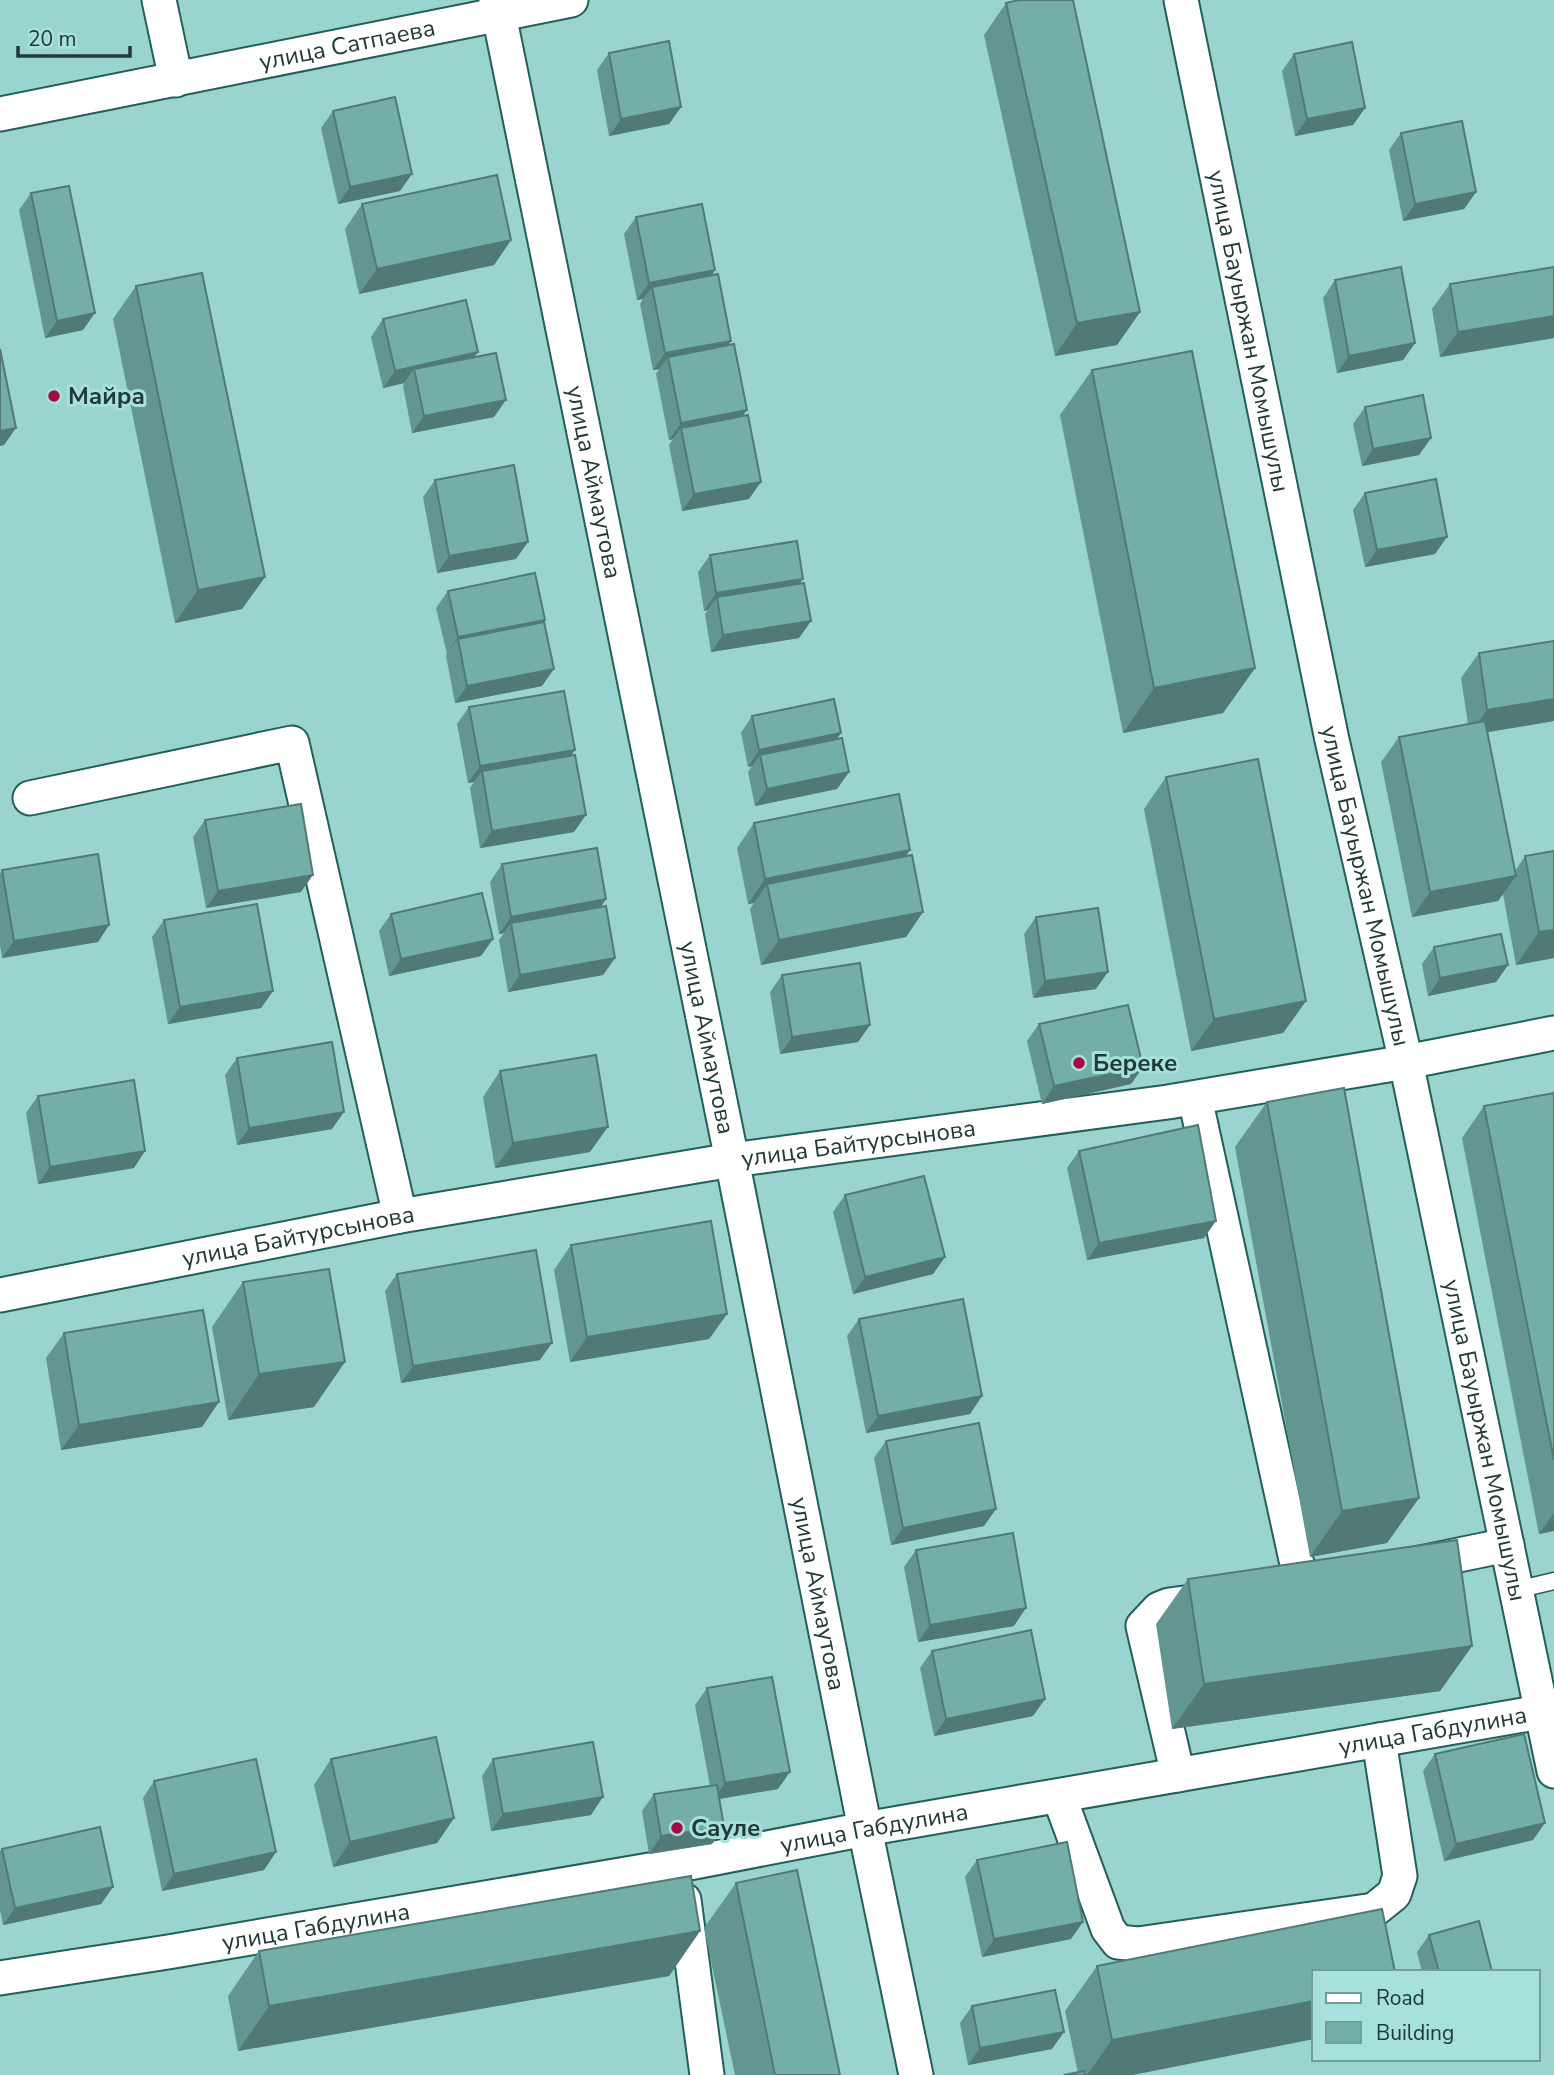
<svg xmlns="http://www.w3.org/2000/svg" width="1554" height="2075" font-family="'Nunito Sans',sans-serif">
<style>
.lines{fill:none;stroke-linecap:round;stroke-linejoin:round}
.service-casing{stroke:#245e5a;stroke-width:19}
.minor-casing{stroke:#245e5a;stroke-width:37}
.service{stroke:#fff;stroke-width:16}
.minor{stroke:#fff;stroke-width:33}
.wall{fill:#649691}
.shaded-wall{fill:#517a76}
.building{fill:#74aea9;stroke:#517a76;stroke-width:2}
.poi-dot{fill:#a40b42;stroke:#a6e1dc;stroke-width:2.5}
.labels{text-anchor:middle;dominant-baseline:central;stroke-width:6;stroke-linejoin:round;paint-order:stroke}
.street-label{font-size:24px;fill:#213937;stroke:#a6e1dc}
.poi-label{font-size:24px;font-weight:bold;fill:#213937;stroke:#a6e1dc;text-anchor:start}
</style>
<rect width="100%" height="100%" fill="#99d4cf"/>
<g class="lines">
<defs>
<path id="service" d="M1516,1590L1554,1581"/>
<g id="minor">
<path d="M159,0L176,80"/>
<path id="s1" d="M496,0L732,1160L865,1829L916,2075"/>
<path id="s2" d="M1181,0L1332,740L1406,1062L1554,1771"/>
<path id="s3" d="M0,114L571,0"/>
<path d="M30,798L292,743L400,1216"/>
<path d="M1195,1098L1302,1587"/>
<path id="s4" d="M0,1295L400,1216L732,1160L1168,1102L1406,1062L1554,1033"/>
<path d="M1415,1564L1507,1545"/>
<path d="M1178,1775L1143,1626L1159,1609L1169,1605L1214,1599"/>
<path d="M1059,1796L1108,1929L1118,1942L1138,1944L1374,1910L1394,1894L1400,1876L1379,1740"/>
<path d="M684,1900L707,2075"/>
<path id="s5" d="M0,1978L168,1952L679,1865L865,1829L1541,1712"/>
</g>
</defs>
<!-- service casing -->
<use href="#service" class="service-casing"/>
<!-- minor casing -->
<use href="#minor" class="minor-casing"/>
<!-- service -->
<use href="#service" class="service"/>
<!-- minor -->
<use href="#minor" class="minor"/>
</g>
<!-- wall -->
<path class="wall" d="M1006,3L1140,312L1117,345L1055,356L984,35Z
M609,53L681,107L669,124L609,136L597,70Z
M1294,54L1365,108L1353,125L1295,136L1282,71Z
M333,111L400,191L338,204L321,128Z
M1401,133L1476,192L1464,209L1403,221L1389,150Z
M31,193L83,330L45,338L19,210Z
M362,204L511,240L494,265L359,294L345,229Z
M636,217L715,270L712,275L731,341L728,345L742,416L749,499L682,511L669,445L673,439L669,440L656,374L659,369L653,370L640,304L643,299L637,300L624,234Z
M1554,267V338L1440,357L1432,309L1450,284Z
M1335,280L1415,343L1403,360L1337,373L1323,298Z
M136,286L265,577L242,609L175,623L113,319Z
M383,319L474,357L494,417L412,433L403,386L404,383L383,388L371,337Z
M1092,370L1255,668L1223,713L1123,733L1060,415Z
M1365,407L1431,438L1419,455L1362,466L1353,424Z
M435,480L516,559L437,573L423,497Z
M1365,493L1435,554L1365,567L1353,510Z
M710,555L799,584L811,621L799,638L711,652L705,614L708,610L704,611L698,572Z
M448,591L545,620L543,622L542,686L455,703L446,656L447,654L436,608Z
M1554,641V721L1487,732L1515,871L1525,856L1554,958L1516,965L1503,894L1498,901L1412,917L1381,762L1399,737L1468,724L1461,678L1479,653Z
M469,707L570,756L574,832L480,848L470,788L474,782L468,783L457,724Z
M752,716L838,739L849,772L837,789L755,806L748,772L752,766L748,767L741,733Z
M1166,777L1306,1001L1283,1033L1191,1051L1144,809Z
M205,820L301,892L206,908L193,837Z
M754,823L906,857L923,912L906,937L761,965L750,909L754,903L748,904L737,848Z
M502,864L606,899L601,907L615,958L603,975L508,992L499,940L504,933L499,934L490,882Z
M2,870L109,925L98,942L2,958L0,945V874Z
M391,914L493,939L481,956L389,976L379,931Z
M1036,917L1096,989L1033,998L1024,934Z
M164,920L273,991L261,1008L168,1024L152,937Z
M1434,947L1508,965L1496,982L1428,996L1422,964Z
M782,975L870,1025L858,1042L780,1054L770,992Z
M1039,1024L1143,1067L1131,1084L1042,1104L1027,1041Z
M237,1058L332,1129L237,1145L225,1075Z
M500,1071L590,1152L495,1168L483,1097Z
M1554,1093V1531L1539,1534L1462,1138L1484,1106Z
M38,1096L134,1168L38,1184L26,1113Z
M1267,1102L1419,1498L1387,1543L1310,1557L1235,1147Z
M1079,1151L1204,1238L1087,1260L1067,1168Z
M845,1195L945,1257L933,1274L853,1294L833,1212Z
M571,1245L727,1314L709,1339L570,1362L554,1270Z
M397,1274L540,1360L401,1383L385,1291Z
M243,1282L314,1407L228,1420L212,1327Z
M859,1319L982,1396L970,1414L866,1433L847,1336Z
M64,1333L202,1427L61,1450L46,1358Z
M886,1441L984,1526L891,1545L874,1458Z
M916,1550L1014,1626L918,1642L904,1567Z
M1188,1579L1472,1646L1440,1691L1172,1729L1156,1624Z
M932,1651L1045,1699L1033,1716L934,1736L920,1668Z
M707,1688L778,1789L719,1799L724,1827L712,1844L649,1854L642,1811L654,1794L710,1786L695,1705Z
M1435,1754L1533,1840L1444,1861L1423,1771Z
M331,1759L454,1818L437,1843L333,1867L314,1785Z
M493,1759L591,1815L491,1831L482,1776Z
M154,1781L276,1852L264,1870L162,1891L143,1798Z
M2,1849L113,1887L101,1904L3,1925L0,1910V1851Z
M977,1860L1071,1939L982,1957L965,1877Z
M736,1883L840,2075H735L704,1928Z
M700,1931L669,1976L238,2051L228,1996L259,1951Z
M1429,1935L1492,1972H1422L1417,1952Z
M1097,1966L1133,2075H1064L1078,2073L1065,2011Z
M972,2006L1052,2049L968,2065L960,2023Z"/>
<!-- shaded-wall -->
<path class="shaded-wall" d="M681,107L669,124L609,136L621,119Z
M1365,108L1353,125L1295,136L1307,119Z
M412,174L400,191L338,204L350,187Z
M1476,192L1464,209L1403,221L1415,204Z
M511,240L494,265L359,294L377,269Z
M715,270L703,288L652,287L643,299L637,300L649,283Z
M1140,312L1117,345L1055,356L1077,323Z
M95,313L83,330L45,338L57,321Z
M1554,316V338L1440,357L1458,332Z
M731,341L719,358L668,357L659,369L653,370L665,353Z
M1415,343L1403,360L1337,373L1349,356Z
M478,352L466,369H414L404,383L383,388L395,371Z
M506,400L494,417L412,433L424,416Z
M747,410L735,427L681,428L673,439L669,440L681,423Z
M16,428L4,445L0,446V431Z
M1431,438L1419,455L1362,466L1373,449Z
M761,482L749,499L682,511L694,494Z
M1447,537L1435,554L1365,567L1377,550Z
M528,542L516,559L437,573L449,556Z
M265,577L242,609L175,623L198,590Z
M803,579L791,596L717,597L708,610L704,611L716,593Z
M545,620L533,637L458,639L446,654L458,637Z
M811,621L799,638L711,652L723,635Z
M1255,668L1223,713L1123,733L1154,688Z
M554,669L542,686L455,703L467,686Z
M1554,699V721L1470,735L1487,710Z
M841,733L829,750L760,755L752,766L748,767L759,750Z
M575,750L563,767L482,771L474,782L468,783L480,766Z
M849,772L837,789L755,806L767,789Z
M586,815L574,832L480,848L492,831Z
M910,850L893,875L767,884L754,903L748,904L765,879Z
M313,875L301,892L206,908L218,891Z
M1516,876L1498,901L1412,917L1430,892Z
M606,899L594,917L511,923L504,933L499,934L511,917Z
M923,912L906,937L761,965L779,940Z
M109,925L98,942L2,958L14,941Z
M1554,930V958L1516,965L1539,932Z
M493,939L481,956L389,976L401,959Z
M615,958L603,975L508,992L520,975Z
M1508,965L1496,982L1428,996L1440,978Z
M1108,972L1096,989L1033,998L1045,981Z
M273,991L261,1008L168,1024L180,1007Z
M1306,1001L1283,1033L1191,1051L1214,1019Z
M870,1025L858,1042L780,1054L792,1037Z
M1143,1067L1131,1084L1042,1104L1054,1086Z
M344,1112L332,1129L237,1145L249,1128Z
M608,1127L590,1152L495,1168L513,1143Z
M145,1151L134,1168L38,1184L50,1167Z
M1216,1221L1204,1238L1087,1260L1099,1243Z
M945,1257L933,1274L853,1294L865,1277Z
M727,1314L709,1339L570,1362L587,1337Z
M552,1343L540,1360L401,1383L413,1366Z
M345,1362L314,1407L228,1420L259,1374Z
M982,1396L970,1414L866,1433L878,1416Z
M219,1402L202,1427L61,1450L79,1425Z
M1419,1498L1387,1543L1310,1557L1342,1511Z
M996,1509L984,1526L891,1545L903,1528Z
M1554,1513V1531L1539,1534Z
M1026,1608L1014,1626L918,1642L930,1625Z
M1472,1646L1440,1691L1172,1729L1204,1684Z
M1045,1699L1033,1716L934,1736L946,1719Z
M790,1772L778,1789L713,1800L725,1783Z
M603,1797L591,1815L491,1831L503,1814Z
M454,1818L437,1843L333,1867L350,1842Z
M1545,1823L1533,1840L1444,1861L1456,1844Z
M724,1827L712,1844L649,1854L661,1836Z
M276,1852L264,1870L162,1891L174,1874Z
M113,1887L101,1904L3,1925L15,1908Z
M1083,1922L1071,1939L982,1957L994,1939Z
M700,1931L669,1976L238,2051L269,2006Z
M1314,2001V2039L1133,2075H1087L1112,2040Z
M1064,2032L1052,2049L968,2065L980,2048Z"/>
<!-- building -->
<path class="building" d="M1019,0H1073L1140,312L1077,323L1006,3Z
M669,41L681,107L621,119L609,53Z
M1352,42L1365,108L1307,119L1294,54Z
M395,97L412,174L350,187L333,111Z
M1462,121L1476,192L1415,204L1401,133Z
M497,175L511,240L377,269L362,204Z
M69,186L95,313L57,321L31,193Z
M702,204L715,270L649,283L636,217Z
M1401,267L1415,343L1349,356L1335,280Z
M1554,267V316L1458,332L1450,284Z
M202,273L265,577L198,590L136,286Z
M718,274L731,341L665,353L652,287Z
M466,300L478,352L395,371L383,319Z
M734,344L747,410L681,423L668,357Z
M0,349L16,428L0,431Z
M1192,351L1255,668L1154,688L1092,370Z
M496,353L506,400L424,416L414,369Z
M1423,395L1431,438L1373,449L1365,407Z
M748,415L761,482L694,494L681,428Z
M514,465L528,542L449,556L435,480Z
M1436,479L1447,537L1377,550L1365,493Z
M797,541L803,579L716,593L710,555Z
M535,573L545,620L458,637L448,591Z
M804,583L811,621L723,635L717,597Z
M544,622L554,669L467,686L458,639Z
M1554,641V699L1487,710L1479,653Z
M564,691L575,750L480,766L469,707Z
M834,699L841,733L759,750L752,716Z
M1485,721L1516,876L1430,892L1399,737Z
M842,738L849,772L767,789L760,755Z
M575,755L586,815L492,831L482,771Z
M1258,759L1306,1001L1214,1019L1166,777Z
M899,794L910,850L765,879L754,823Z
M301,804L313,875L218,891L205,820Z
M597,848L606,899L511,917L502,864Z
M1554,851V930L1539,932L1525,856Z
M98,854L109,925L14,941L2,870Z
M912,855L923,912L779,940L767,884Z
M482,893L493,939L401,959L391,914Z
M257,904L273,991L180,1007L164,920Z
M606,906L615,958L520,975L511,923Z
M1098,908L1108,972L1045,981L1036,917Z
M1501,934L1508,965L1440,978L1434,947Z
M860,963L870,1025L792,1037L782,975Z
M1128,1005L1143,1067L1054,1086L1039,1024Z
M332,1042L344,1112L249,1128L237,1058Z
M596,1055L608,1127L513,1143L500,1071Z
M134,1080L145,1151L50,1167L38,1096Z
M1344,1088L1419,1498L1342,1511L1267,1102Z
M1554,1093V1460L1484,1106Z
M1198,1125L1216,1221L1099,1243L1079,1151Z
M924,1176L945,1257L865,1277L845,1195Z
M711,1221L727,1314L587,1337L571,1245Z
M536,1250L552,1343L413,1366L397,1274Z
M329,1269L345,1362L259,1374L243,1282Z
M963,1299L982,1396L878,1416L859,1319Z
M203,1310L219,1402L79,1425L64,1333Z
M979,1423L996,1509L903,1528L886,1441Z
M1013,1533L1026,1608L930,1625L916,1550Z
M1457,1540L1472,1646L1204,1684L1188,1579Z
M1031,1630L1045,1699L946,1719L932,1651Z
M772,1677L790,1772L725,1783L707,1688Z
M1524,1734L1545,1823L1456,1844L1435,1754Z
M436,1737L454,1818L350,1842L331,1759Z
M593,1742L603,1797L503,1814L493,1759Z
M256,1759L276,1852L174,1874L154,1781Z
M717,1785L724,1827L661,1836L654,1794Z
M100,1827L113,1887L15,1908L2,1849Z
M1067,1842L1083,1922L994,1939L977,1860Z
M797,1870L840,2075H775L736,1883Z
M691,1876L700,1931L269,2006L259,1951Z
M1382,1909L1395,1972H1314V2001L1112,2040L1097,1966Z
M1479,1921L1492,1972H1439L1429,1935Z
M1055,1990L1064,2032L980,2048L972,2006Z
M1084,2071L1085,2075H1064Z"/>
<!-- markers -->
<g class="poi-dot">
<circle cx="54" cy="396" r="7"/>
<circle cx="1079" cy="1063" r="7"/>
<circle cx="677" cy="1828" r="7"/>
</g>
<g class="labels">
<!-- street labels -->
<g class="street-label">
<text stroke="none"><textPath href="#s3" startOffset="354">улица Сатпаева</textPath></text>
<text stroke="none"><textPath href="#s2" startOffset="338">улица Бауыржан Момышулы</textPath></text>
<text stroke="none"><textPath href="#s1" startOffset="492">улица Аймаутова</textPath></text>
<text stroke="none"><textPath href="#s2" startOffset="905">улица Бауыржан Момышулы</textPath></text>
<text stroke="none"><textPath href="#s1" startOffset="1059">улица Аймаутова</textPath></text>
<text stroke="none"><textPath href="#s4" startOffset="872">улица Байтурсынова</textPath></text>
<text stroke="none"><textPath href="#s4" startOffset="304">улица Байтурсынова</textPath></text>
<text stroke="none"><textPath href="#s2" startOffset="1472">улица Бауыржан Момышулы</textPath></text>
<text stroke="none"><textPath href="#s1" startOffset="1626">улица Аймаутова</textPath></text>
<text stroke="none"><textPath href="#s5" startOffset="1454">улица Габдулина</textPath></text>
<text stroke="none"><textPath href="#s5" startOffset="887">улица Габдулина</textPath></text>
<text stroke="none"><textPath href="#s5" startOffset="320">улица Габдулина</textPath></text>
</g>
<!-- poi labels -->
<g class="poi-label">
<text x="68" y="396">Майра</text>
<text x="1093" y="1063">Береке</text>
<text x="691" y="1828">Сауле</text>
</g>
</g>
<!-- legend -->
<rect x="1312" y="1970" width="228" height="91" fill="#a6e1dc" stroke="#719e9a" stroke-width="2"/>
<rect x="1326" y="1993" width="35" height="10" fill="#ffffff" stroke="#719e9a" stroke-width="2"/>
<text x="1376" y="2005" font-size="21" fill="#213937">Road</text>
<rect x="1326" y="2022" width="35" height="21" fill="#74aea9" stroke="#719e9a" stroke-width="2"/>
<text x="1376" y="2040" font-size="21" fill="#213937">Building</text>
<!-- scale -->
<path d="M18 46v10h112v-10" fill="none" stroke="#213937" stroke-width="3.5"/>
<text x="28" y="46" font-size="21" fill="#213937" stroke="#a6e1dc" stroke-width="5" paint-order="stroke">20 m</text>
</svg>
